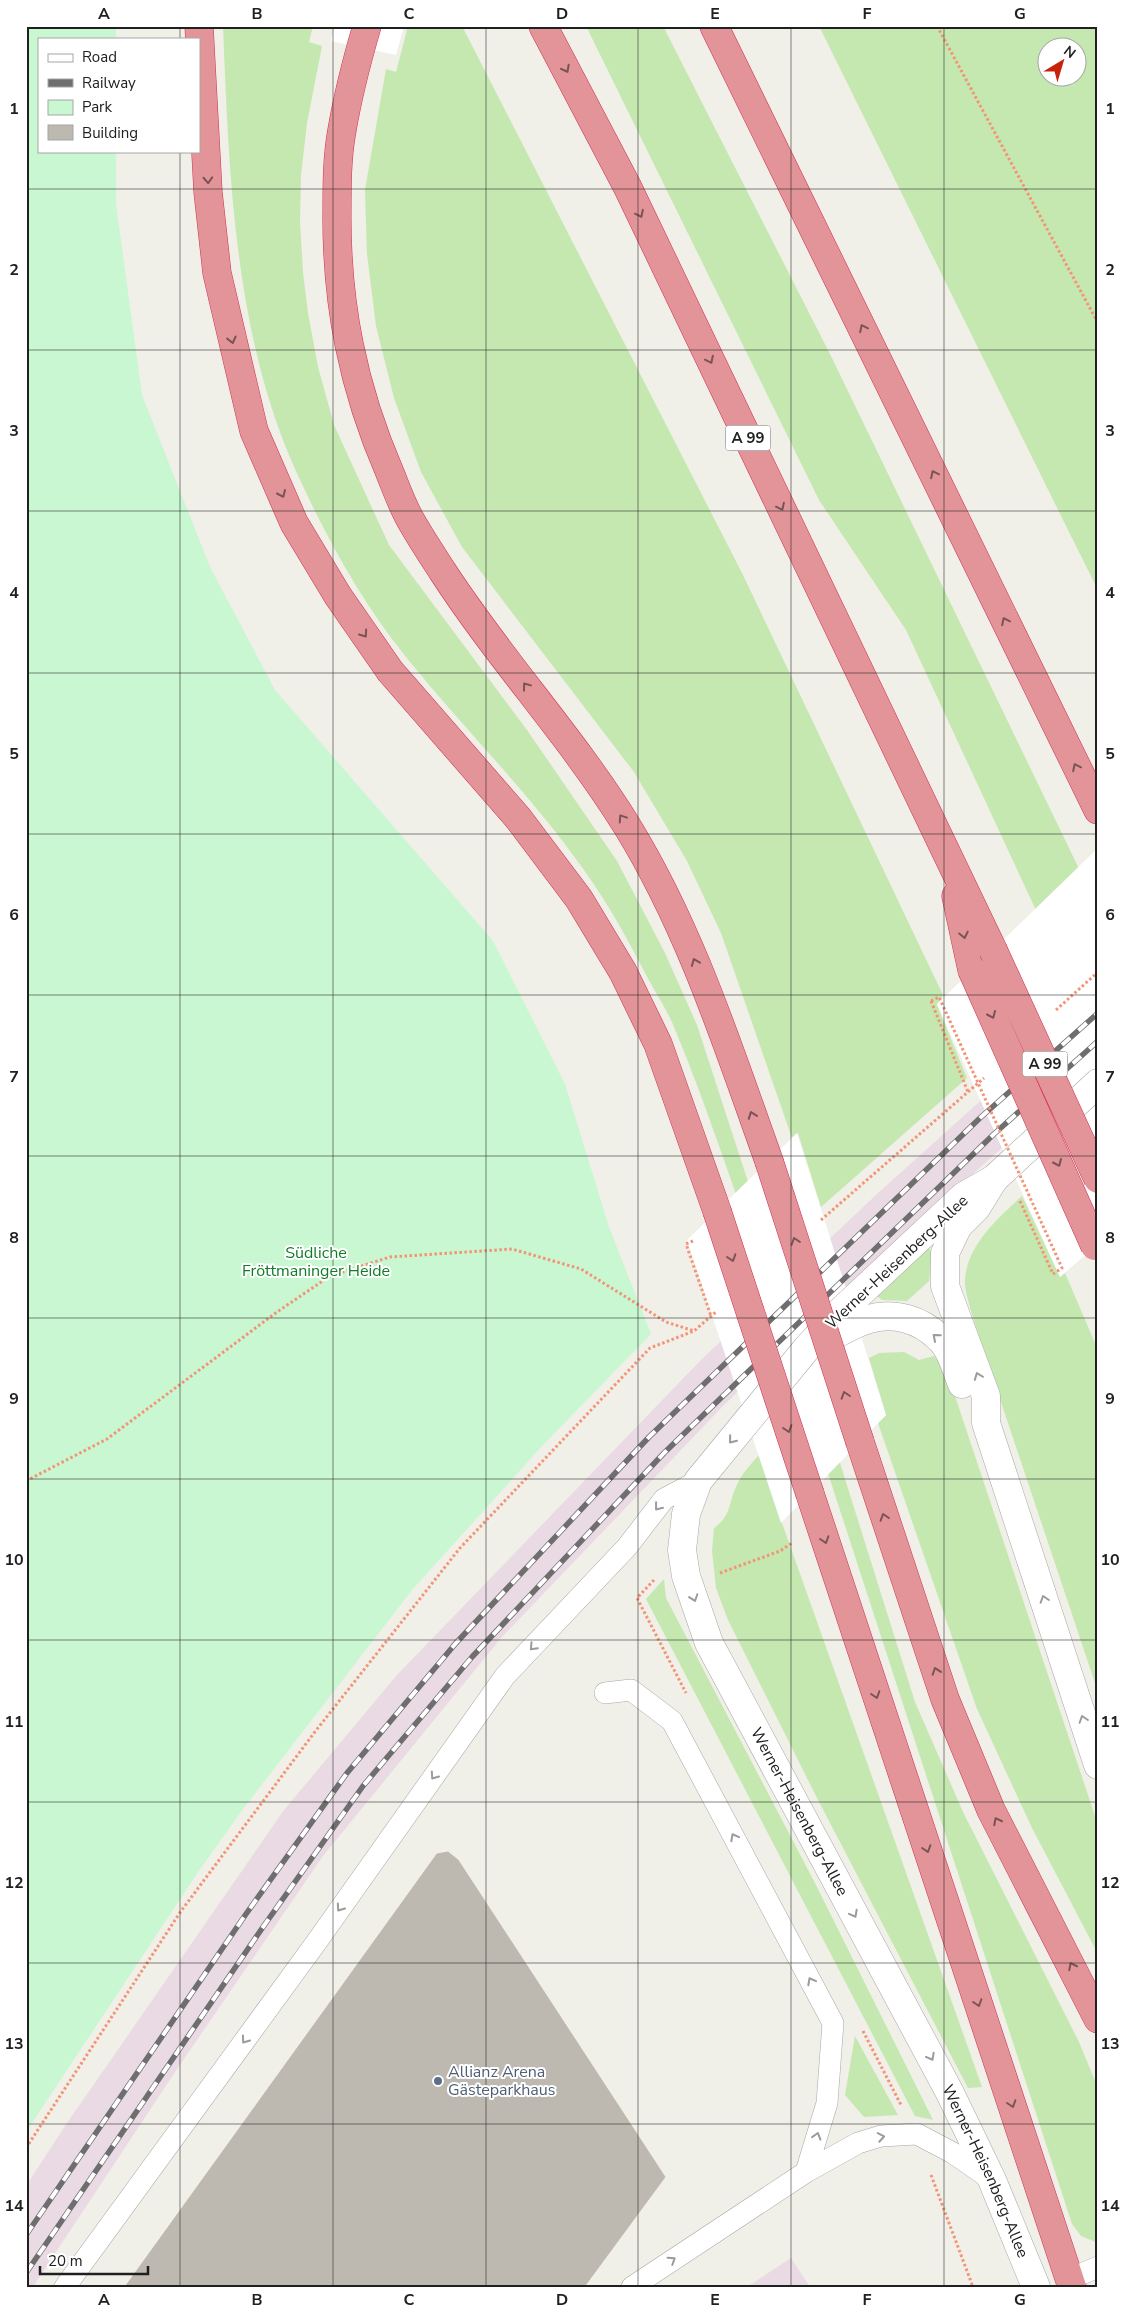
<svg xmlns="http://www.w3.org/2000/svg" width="1124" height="2313" font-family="'Nunito Sans',sans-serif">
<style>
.industrial{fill:#e9dae4}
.grass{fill:#c4e8b0;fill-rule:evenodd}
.park{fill:#c8f7d2}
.pier{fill:#fff}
.building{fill:#bdb8b0;stroke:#c2b8aa}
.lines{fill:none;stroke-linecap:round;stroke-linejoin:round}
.lane-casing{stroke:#a7a7a7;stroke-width:22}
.street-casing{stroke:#a7a7a7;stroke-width:29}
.highway-casing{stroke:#d33052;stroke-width:29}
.path{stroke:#f49375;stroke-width:3;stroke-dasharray:2.5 2.5;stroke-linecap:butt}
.lane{stroke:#fff;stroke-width:21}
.street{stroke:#fff;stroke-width:28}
.highway{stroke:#e39498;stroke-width:28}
.rail-casing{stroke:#6e6e6e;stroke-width:5.5}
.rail{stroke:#fff;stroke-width:4;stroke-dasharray:11;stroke-linecap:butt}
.highway-bridge-casing{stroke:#d33052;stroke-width:29;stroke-linecap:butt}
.path-bridge{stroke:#f49375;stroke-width:3;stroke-dasharray:2.5 2.5;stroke-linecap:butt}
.highway-bridge{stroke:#e39498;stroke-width:28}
.oneway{stroke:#785456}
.oneway2{stroke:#9b9b9b}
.grid{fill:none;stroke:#202020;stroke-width:1;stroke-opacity:0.55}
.service-dot{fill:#5c6f8a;stroke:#fff;stroke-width:2}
.labels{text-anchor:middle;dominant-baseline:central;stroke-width:4;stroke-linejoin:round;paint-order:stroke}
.shield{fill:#fff;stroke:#636363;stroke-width:1}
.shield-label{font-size:15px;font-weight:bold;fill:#202020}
.park-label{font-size:16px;fill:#117c28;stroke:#fff}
.street-label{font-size:16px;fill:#202020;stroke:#fff}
.service-label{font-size:16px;fill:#4e5e75;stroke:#fff;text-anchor:start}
.neatline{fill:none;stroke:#202020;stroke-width:2}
.grid-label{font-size:16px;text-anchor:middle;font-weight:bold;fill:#202020}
</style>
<rect width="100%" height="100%" fill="#f0efe8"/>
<!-- industrial -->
<path class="industrial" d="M1098,995V1062L851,1283L724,1405L501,1638L323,1856L175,2072L48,2264L33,2287H26V2186L65,2126L284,1810L397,1675L702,1359L876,1195Z
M791,2258L810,2287H747Z"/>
<!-- grass -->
<path class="grass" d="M223,26H313L309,42L322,46L307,123L301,175L300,222L303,273L308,313L318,367L334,425L389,545L527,730L617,861L665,953L697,1025L765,1234L754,1244C728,1174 705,1101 676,1032C670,1015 660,1000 651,984C633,950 615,915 593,883C538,801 467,733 406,657C360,600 325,535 295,469C234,332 229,174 223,26Z
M408,26H462L743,575L943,995L937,1005L967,1078L821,1207L798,1133L792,1138L721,933L687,861L634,772L462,547L421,472L394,398L376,326L367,254L365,190L386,69L396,72Z
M586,26H663L831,356L1098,908L1053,947L906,630L819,500Z
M819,26H1098V590L1068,530ZM1046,48H1076V78H1046Z
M1022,1196L1060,1277L1065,1273L1098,1350V1692L979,1336C975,1323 964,1292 965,1280C967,1245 998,1218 1022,1196Z
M927,1246L932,1252L929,1281L907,1301L882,1300L877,1296Z
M904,1352L919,1360L934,1356L949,1378L1098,1825V1954L1032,1828L977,1709L878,1423L886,1415L869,1358L879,1353Z
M824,1412L915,1702L963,1812L1079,2042L1098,2088V2243L1081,2236L1072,2224L811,1421Z
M759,1455L782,1523L982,2087L968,2088L816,1796L728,1620L716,1588L712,1551L714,1528C731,1516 728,1505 736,1487C741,1475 750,1465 759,1455Z
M664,1579L666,1598L817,1887L933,2120L915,2116L646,1599Z
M855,2036L898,2115L864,2117L845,2095Z"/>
<!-- park -->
<path class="park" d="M26,26H116V39H39V151H116V204L142,395L210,567L275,690L493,941L565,1084L609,1227L651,1334L542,1446L412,1590L243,1809L198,1872L26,2132Z"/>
<!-- pier -->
<path class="pier" d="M335,26H404L396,55L331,41Z
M1098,848V1244L1060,1277L937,1004Z
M797,1133L886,1415L781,1523L687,1240Z"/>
<!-- building -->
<path class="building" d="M448,1852L458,1860L665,2177L584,2287H125L437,1854Z"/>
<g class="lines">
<defs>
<path id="lane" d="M605,1693L631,1690L672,1721L833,2023L827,2103L806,2172L632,2287
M806,2172L858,2143L881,2136L917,2134L953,2153L992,2180
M1070,2279L1098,2267
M65,2287L318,1940L505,1676L627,1547L664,1499L698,1481"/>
<g id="street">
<path d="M1098,1083L994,1179L976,1208L958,1226L945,1253V1286L986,1396V1423L1098,1765"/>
<path id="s1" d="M994,1179L964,1196L841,1311L807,1348L698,1481L686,1514L682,1550L686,1576L709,1643L950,2093L992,2180L1036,2287"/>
<path d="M821,1342C835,1335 851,1325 866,1320C893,1311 921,1319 940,1339C952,1350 956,1370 962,1384"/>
</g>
<path id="highway" d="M199,26L208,192L217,273L254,431L294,523L338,596L390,671L518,818L579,899L623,972L658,1044L717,1211
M367,26C357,60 348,95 342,130C337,157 337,184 337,211C336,304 353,388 390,473C396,488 402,505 410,519C420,537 432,555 443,572C500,660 572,737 627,826C691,930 728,1047 769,1161
M543,26L628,188L993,950
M714,26L1098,810
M956,896L972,970
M860,1442L945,1699L991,1810L1098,2019
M810,1494L1072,2287"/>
</defs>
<!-- lane casing -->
<use href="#lane" class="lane-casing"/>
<!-- street casing -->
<use href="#street" class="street-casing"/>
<!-- highway casing -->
<use href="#highway" class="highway-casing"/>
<!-- path -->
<path class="path" d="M937,26L1098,323
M931,1001L968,1092
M1056,1010L1098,972
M1020,1201L1053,1274
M821,1220L984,1078
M693,1241L686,1244L711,1316
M26,1481L107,1439L277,1312L330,1276L390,1257L512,1249L581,1269L666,1322L694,1331
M720,1573L780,1551L792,1543
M654,1580L637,1598L686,1693
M863,2031L901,2105
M26,2148L181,1911L314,1733L460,1548L650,1348L694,1331L717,1311
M931,2175L973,2287"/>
<!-- lane -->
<use href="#lane" class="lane"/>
<!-- street -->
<use href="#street" class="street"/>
<!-- highway -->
<use href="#highway" class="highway"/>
<defs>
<path id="rail" d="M26,2235L246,1914L347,1773L456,1643L649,1437L980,1118L1098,1013
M26,2273L263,1927L363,1786L472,1657L664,1453L994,1134L1098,1041"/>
</defs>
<!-- rail casing -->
<use href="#rail" class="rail-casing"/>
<!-- rail -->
<use href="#rail" class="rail"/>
<defs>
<path id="highway-bridge" d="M993,950L1098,1179
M972,970L1095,1246
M769,1161L860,1442
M717,1211L810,1494"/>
</defs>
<!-- highway-bridge casing -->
<use href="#highway-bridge" class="highway-bridge-casing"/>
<!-- path-bridge -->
<path class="path-bridge" d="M931,1001L939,997L1062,1268L1053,1274"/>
<!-- highway-bridge -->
<use href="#highway-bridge" class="highway-bridge"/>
</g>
<!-- one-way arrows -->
<defs><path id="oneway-chevron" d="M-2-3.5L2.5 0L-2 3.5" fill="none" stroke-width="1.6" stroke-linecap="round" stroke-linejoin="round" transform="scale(1.25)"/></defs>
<g class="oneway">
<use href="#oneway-chevron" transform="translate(566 69) rotate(62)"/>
<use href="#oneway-chevron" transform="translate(208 180) rotate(87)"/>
<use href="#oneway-chevron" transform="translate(640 214) rotate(64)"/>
<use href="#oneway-chevron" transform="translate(863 328) rotate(-116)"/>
<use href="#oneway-chevron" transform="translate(232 340) rotate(76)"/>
<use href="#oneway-chevron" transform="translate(710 360) rotate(64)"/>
<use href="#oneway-chevron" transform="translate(934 474) rotate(-116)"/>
<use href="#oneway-chevron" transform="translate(282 494) rotate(66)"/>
<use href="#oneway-chevron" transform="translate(781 507) rotate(64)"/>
<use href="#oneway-chevron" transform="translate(1005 621) rotate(-116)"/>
<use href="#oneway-chevron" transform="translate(364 634) rotate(55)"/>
<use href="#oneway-chevron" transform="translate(526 686) rotate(-127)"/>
<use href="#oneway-chevron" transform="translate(1076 767) rotate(-116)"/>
<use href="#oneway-chevron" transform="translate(622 818) rotate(-124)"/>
<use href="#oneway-chevron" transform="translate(964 935) rotate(78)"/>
<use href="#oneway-chevron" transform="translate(695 962) rotate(-112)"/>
<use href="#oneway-chevron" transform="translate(992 1015) rotate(66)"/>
<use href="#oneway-chevron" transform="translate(752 1115) rotate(-110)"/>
<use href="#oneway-chevron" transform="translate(1058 1163) rotate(66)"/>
<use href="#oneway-chevron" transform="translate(795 1241) rotate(-108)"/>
<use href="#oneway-chevron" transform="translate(732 1258) rotate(72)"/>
<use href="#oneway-chevron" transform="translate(845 1395) rotate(-108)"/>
<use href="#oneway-chevron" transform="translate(788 1429) rotate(72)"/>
<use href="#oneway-chevron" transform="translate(884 1517) rotate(-108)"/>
<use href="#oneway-chevron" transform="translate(825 1540) rotate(72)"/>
<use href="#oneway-chevron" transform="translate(936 1671) rotate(-109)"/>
<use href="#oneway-chevron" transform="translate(876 1695) rotate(72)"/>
<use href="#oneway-chevron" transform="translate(997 1821) rotate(-117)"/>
<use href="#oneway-chevron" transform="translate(927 1849) rotate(72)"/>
<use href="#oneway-chevron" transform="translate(1072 1966) rotate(-117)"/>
<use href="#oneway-chevron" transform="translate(978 2003) rotate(72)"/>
<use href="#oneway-chevron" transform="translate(1012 2104) rotate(72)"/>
</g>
<g class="oneway2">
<use href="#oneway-chevron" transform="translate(936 1337) rotate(-139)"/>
<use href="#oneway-chevron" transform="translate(978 1376) rotate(-111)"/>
<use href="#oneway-chevron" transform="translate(732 1440) rotate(129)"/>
<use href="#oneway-chevron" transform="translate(658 1507) rotate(128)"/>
<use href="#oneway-chevron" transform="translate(694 1598) rotate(71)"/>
<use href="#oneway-chevron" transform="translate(1044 1599) rotate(-108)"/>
<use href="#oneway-chevron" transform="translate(533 1647) rotate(133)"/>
<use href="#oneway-chevron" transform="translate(1083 1719) rotate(-108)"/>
<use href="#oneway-chevron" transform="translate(434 1776) rotate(125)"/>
<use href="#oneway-chevron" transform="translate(734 1837) rotate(-118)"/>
<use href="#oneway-chevron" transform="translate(340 1908) rotate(125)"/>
<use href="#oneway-chevron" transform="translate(854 1914) rotate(62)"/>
<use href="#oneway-chevron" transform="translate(811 1981) rotate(-118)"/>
<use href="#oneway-chevron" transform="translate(245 2040) rotate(126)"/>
<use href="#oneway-chevron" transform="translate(931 2057) rotate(62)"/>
<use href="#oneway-chevron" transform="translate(817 2136) rotate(-73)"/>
<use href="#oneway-chevron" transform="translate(881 2137) rotate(-10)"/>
<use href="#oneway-chevron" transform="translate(672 2260) rotate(-33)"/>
</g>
<!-- grid -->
<path class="grid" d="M180,26V39M333,26V2287M486,26V2287M638,26V2287M791,26V2287M944,26V2287M180,151V2287M26,189H1098M26,350H1098M26,511H1098M26,673H1098M26,834H1098M26,995H1098M26,1156H1098M26,1318H1098M26,1479H1098M26,1640H1098M26,1802H1098M26,1963H1098M26,2124H1098"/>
<!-- markers -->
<circle class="service-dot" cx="438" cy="2081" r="5"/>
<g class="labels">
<!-- shield labels -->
<g class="shield">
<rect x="725.5" y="425.5" width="45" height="25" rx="4"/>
<rect x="1022.5" y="1051.5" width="45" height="25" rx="4"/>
</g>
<g class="shield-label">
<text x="748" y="438">A 99</text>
<text x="1045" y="1064">A 99</text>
</g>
<!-- park labels -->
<g class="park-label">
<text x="316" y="1253">Südliche<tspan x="316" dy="18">Fröttmaninger Heide</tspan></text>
</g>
<!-- street labels -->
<g class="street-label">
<text transform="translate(897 1262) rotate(-43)">Werner-Heisenberg-Allee</text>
<text stroke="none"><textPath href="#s1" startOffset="785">Werner-Heisenberg-Allee</textPath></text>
<text stroke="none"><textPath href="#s1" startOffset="1190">Werner-Heisenberg-Allee</textPath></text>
</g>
<!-- service labels -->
<g class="service-label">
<text x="448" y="2072">Allianz Arena<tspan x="448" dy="18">Gästeparkhaus</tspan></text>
</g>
</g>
<!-- border -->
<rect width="1124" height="2313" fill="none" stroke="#ffffff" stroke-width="55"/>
<!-- legend -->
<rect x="38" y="38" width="162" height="115" fill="#ffffff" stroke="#a6a6a6"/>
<rect x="48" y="54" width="25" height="8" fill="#ffffff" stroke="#a6a6a6"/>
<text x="82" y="62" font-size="15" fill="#202020">Road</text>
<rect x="48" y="79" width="25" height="8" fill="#6e6e6e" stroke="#a6a6a6"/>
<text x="82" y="88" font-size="15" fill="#202020">Railway</text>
<rect x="48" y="100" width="25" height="15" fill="#c8f7d2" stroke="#a6a6a6"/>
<text x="82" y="112" font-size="15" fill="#202020">Park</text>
<rect x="48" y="125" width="25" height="15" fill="#bdb8b0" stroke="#a6a6a6"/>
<text x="82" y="138" font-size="15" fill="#202020">Building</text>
<!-- north arrow -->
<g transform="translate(1062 62) rotate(38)"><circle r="24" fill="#ffffff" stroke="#a6a6a6"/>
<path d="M0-4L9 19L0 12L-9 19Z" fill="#c7230a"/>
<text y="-8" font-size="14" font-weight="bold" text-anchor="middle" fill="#202020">N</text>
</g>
<!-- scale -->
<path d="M40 2266v8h108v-8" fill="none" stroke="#202020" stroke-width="2.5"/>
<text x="48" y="2266" font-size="15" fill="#202020" stroke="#ffffff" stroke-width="4" paint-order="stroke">20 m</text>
<rect x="28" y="28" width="1068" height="2258" class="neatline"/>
<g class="grid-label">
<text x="104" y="19">A</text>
<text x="257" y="19">B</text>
<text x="409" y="19">C</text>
<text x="562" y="19">D</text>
<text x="715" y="19">E</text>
<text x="867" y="19">F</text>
<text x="1020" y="19">G</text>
<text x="14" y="114">1</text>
<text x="1110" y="114">1</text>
<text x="14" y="275">2</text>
<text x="1110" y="275">2</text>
<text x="14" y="436">3</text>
<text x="1110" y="436">3</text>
<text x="14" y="598">4</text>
<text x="1110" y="598">4</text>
<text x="14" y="759">5</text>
<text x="1110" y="759">5</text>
<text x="14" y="920">6</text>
<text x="1110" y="920">6</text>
<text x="14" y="1082">7</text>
<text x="1110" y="1082">7</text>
<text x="14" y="1243">8</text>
<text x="1110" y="1243">8</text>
<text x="14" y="1404">9</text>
<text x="1110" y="1404">9</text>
<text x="14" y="1565">10</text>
<text x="1110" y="1565">10</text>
<text x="14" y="1727">11</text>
<text x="1110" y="1727">11</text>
<text x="14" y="1888">12</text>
<text x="1110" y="1888">12</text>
<text x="14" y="2049">13</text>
<text x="1110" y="2049">13</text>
<text x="14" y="2211">14</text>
<text x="1110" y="2211">14</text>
<text x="104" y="2305">A</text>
<text x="257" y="2305">B</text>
<text x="409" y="2305">C</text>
<text x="562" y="2305">D</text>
<text x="715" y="2305">E</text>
<text x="867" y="2305">F</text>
<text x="1020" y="2305">G</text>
</g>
</svg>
